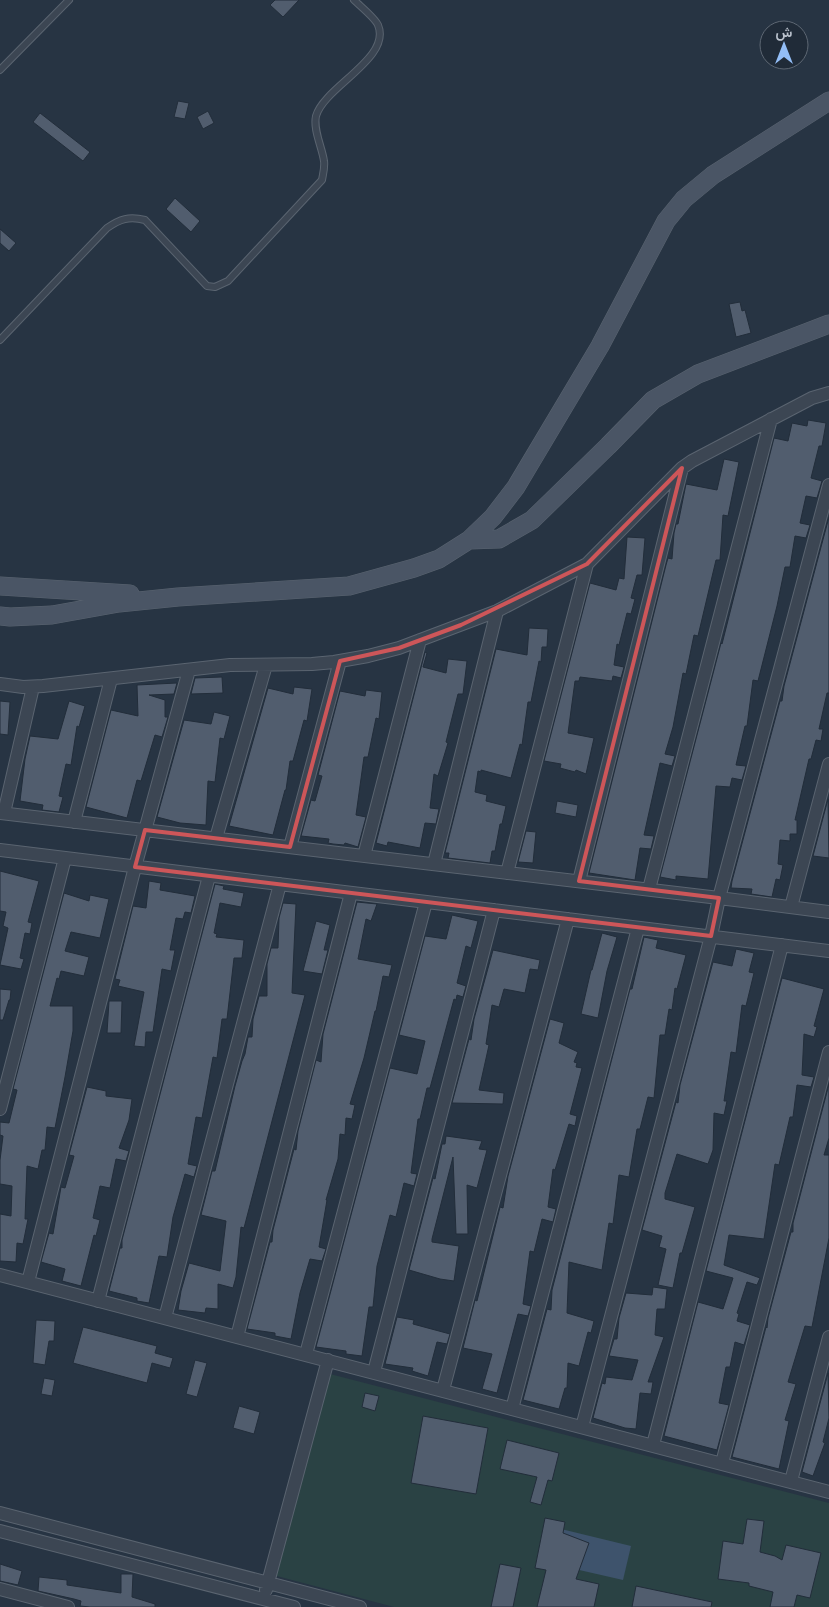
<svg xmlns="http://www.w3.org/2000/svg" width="829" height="1607" font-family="Signika,Vazirmatn,sans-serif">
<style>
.green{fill:#2a4244}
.water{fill:#3e536c}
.building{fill:#515d6e;stroke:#222d3a}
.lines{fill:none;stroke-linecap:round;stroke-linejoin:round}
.lane-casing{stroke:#5a6470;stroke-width:8}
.street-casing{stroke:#5a6470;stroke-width:14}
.secondary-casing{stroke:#5a6470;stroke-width:19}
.lane{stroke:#3c4653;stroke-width:6}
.street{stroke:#3c4653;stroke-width:12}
.secondary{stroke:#4a5565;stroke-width:18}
.marked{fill:none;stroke:#cd5659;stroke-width:4;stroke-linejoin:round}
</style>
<rect width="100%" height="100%" fill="#273443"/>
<!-- green -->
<path class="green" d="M330,1374L829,1503V1607H394L273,1575Z"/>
<!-- water -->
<path class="water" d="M561,1529L631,1546L623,1580L553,1564Z"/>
<!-- building -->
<path class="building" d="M275,0H299L283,17L270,5Z
M178,101L189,103L185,119L174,117Z
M208,111L214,123L203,129L197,117Z
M40,113L90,152L83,161L33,122Z
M175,198L200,221L191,232L166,209Z
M0,229L16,243L9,251L0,243Z
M740,302L742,311L745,310L751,333L736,337L729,304Z
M808,420L826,423L822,446H819L811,478L822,481L817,498L806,496L800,523L810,525L806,538L795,536L790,567H785L777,606L758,681L753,680L747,726H745L736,765L746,766L742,780L732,778L730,787L716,786L708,879L676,876V880L660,877L721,643L722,644L774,438L788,441L792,423L807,426Z
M724,459L739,462L728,516L723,515L720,560H716L698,636L694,635L686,674L683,673L673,727L665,754L675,756L672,766L660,763L644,835L654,836L651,849L640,848L635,880L589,873L666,565L668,558L672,559L674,533L676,524H678L686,484L717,490Z
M829,517V693H827L819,729H823L821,741L816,740L811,759H809L795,820H797V834H790V841L780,840L778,864L783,865L780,880L776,879L772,897L751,894L752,889L731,888L732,881L780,701H782L784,686Z
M627,537L645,538L642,575H637L631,598L635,599L631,614L627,613L619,645L617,644L614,665L624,667L621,678L613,676L612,681L580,677L579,681H575L568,733L594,738L586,774L576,770L575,772L560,768L561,764L544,761L590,583L616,590L619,578L624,579Z
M529,628L548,629L547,647H542L541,662L539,661L531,702H528L522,745L520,744L511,778L481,770V772L478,771L475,792L487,795L486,801L506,806L502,824H500L495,851H492L490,863L448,858L449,853H445L496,649L527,655Z
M425,652L427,653L423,667L446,673L448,659L467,661L463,694H458L446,742L448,743L438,776L434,774L430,808L439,809L436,824L425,823L420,848L388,842L387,846L376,843Z
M222,677L223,693L191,694L195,678Z
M177,683L174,694L149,695L165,700V717H168L162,737L155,735L141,781L137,780L127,818L86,807L111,710L138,716L137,685Z
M294,687L312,689L307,721L304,720L293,761H290L286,790H285L273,835L229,826L268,688L293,694Z
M366,690L382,692L379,719L376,718L368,757H364L356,815L366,817L358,847L345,843L344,845L333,844L328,843L329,839L301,836L311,800L315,801L322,776L318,775L340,691L365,696Z
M0,701L10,702L8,735L0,734Z
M69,701L85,706L79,727L77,726L71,765L66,764L59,796L63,797L59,812L42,810L43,805L20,801L25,759L30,736L58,739Z
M214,712L230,716L224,739L220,738L215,782L208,781L206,825L180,823L157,817L184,720L211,724Z
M828,799L829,858L813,856Z
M557,801L578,805L576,817L555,813Z
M526,831L536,832L533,863L518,862Z
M0,871L39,881L28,922L32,923L30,934L25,933L20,958L24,959L21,969L0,965L8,928L3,926L6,912L0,911Z
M149,881L161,883L160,890L195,896L191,913L185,912L183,919L176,918L170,950H175L171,971L162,969L153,1032H146L145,1047L134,1046L144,992L118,986L120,980L115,979L133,906L146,908Z
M215,884L224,886L223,889L244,893L241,907L220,903L214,933L217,934L216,937L244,940L242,958H234L227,1019H222L217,1058L213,1057L202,1118L196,1117L188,1164L197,1166L194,1177L185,1174L173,1217L167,1257L159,1256L149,1303L137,1301V1298L109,1291L120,1248H122V1240Z
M64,893L89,901L90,895L109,899L100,938L71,932L65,951L89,957L84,976L61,971L59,979L57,978L50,1006H73V1031L65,1077L55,1128L47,1127L45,1150H42L38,1169L27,1166L25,1219H28L23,1244L17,1243L16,1262L0,1261V1214L11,1216L12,1186L0,1184V1160L3,1136L0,1135V1122L9,1123L17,1090L13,1089Z
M357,902L377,904L371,921L366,919L358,959L392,965L389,977L383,976L376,1011H375L364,1058L350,1104L355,1105L352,1119L346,1118L345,1135L340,1134L338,1159L326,1200H327L319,1247L326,1249L322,1261L310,1259L300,1293L291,1339L275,1336V1333L247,1329L270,1242H272L273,1230L294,1149L296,1150L298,1131L316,1060L321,1062L323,1034Z
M283,903L296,904L292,993L305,995L244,1228L241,1227L236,1277L233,1288L218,1284V1309L206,1308L205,1313L178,1310L181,1291L189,1263L220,1271L226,1221L201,1215L212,1171H215L235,1086L242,1061L245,1054L248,1037H252L253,1019L259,996H267V964L271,948H278L279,918Z
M452,915L478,921L471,948L466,946L457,983L466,986L463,997L457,995L456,1000L454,999L430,1088H427L420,1119H418L411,1173L417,1174L414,1186L404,1183L396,1217L390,1215L377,1266L373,1307H369L362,1356L346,1354V1351L316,1347L390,1068L417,1074L425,1041L399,1035L425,936L446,939Z
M316,921L330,925L324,950H328L322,974L303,971Z
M602,933L617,937L607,971L598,1018L581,1014L591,970H592Z
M644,937L658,940L656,948L686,955L677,989L675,988L672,1010L669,1009L665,1035H660L654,1098L648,1097L640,1129H637L629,1177L619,1175L613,1224L609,1223L602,1270L569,1262L567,1313L594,1321L591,1333L588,1332L579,1366L568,1363L567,1388H565L559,1409L523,1400L547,1309L551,1310L552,1290L630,989H632Z
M736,949L754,953L749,972L754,973L746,1006L742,1005L736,1053L731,1052L724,1101H727L724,1115L714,1113L713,1150L708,1164L677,1154L665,1193V1199L695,1207L682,1253H680L673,1288L658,1285L666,1249L659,1247L662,1236L642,1230L676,1102L678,1103L680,1085L713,962L732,966Z
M493,950L540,960L538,970L530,969L525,993L504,989L499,1007L492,1005L486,1044L489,1045L479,1090L504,1093L503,1104L452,1103L469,1039L471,1040L474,1019Z
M782,978L824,989L814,1026L817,1027L814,1037L804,1034L802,1075L814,1077L811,1087L797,1085L793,1117H790L779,1165L775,1164L764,1239L729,1235L724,1265L760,1278L757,1285L747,1282L737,1313L739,1314L737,1321L750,1325L744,1345L735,1342L730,1367H726L719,1403L729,1405L717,1450L664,1436L698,1302L723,1309L733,1278L706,1271Z
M0,989L11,990L10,1000H9L3,1020H0Z
M109,1001H122L121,1033H107Z
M550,1019L564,1023L559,1043L578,1052L574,1062L577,1063L576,1067L582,1068L570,1114L577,1116L575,1126L569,1124L555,1170L553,1169L548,1207L556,1209L553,1222L542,1219L534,1252L530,1251L523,1304L531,1306L528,1316L518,1314L497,1393L482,1389L492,1354L463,1348L475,1300L477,1301L500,1207L503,1208L508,1176Z
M829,1084V1138L824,1155H829V1238L812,1327L805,1326L788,1382L796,1384L785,1420L789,1421L779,1469L732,1457L766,1327L767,1328L768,1318L791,1232H793V1223Z
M87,1087L106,1091V1096L132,1099L129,1120L119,1148L129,1151L126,1161L116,1159L110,1188L100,1186L93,1218L100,1220L96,1236L94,1235L81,1286L62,1281L65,1269L41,1262L49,1233L53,1234L61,1187L65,1188L74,1156L69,1155Z
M446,1136L482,1141L479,1149L487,1150L477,1188L467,1185L468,1234H456L453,1157L432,1239V1242L459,1246L454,1281L440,1279L409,1270L433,1178L435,1179L442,1144H445Z
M653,1287L667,1289L665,1309H657L655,1335L664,1337L648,1382H653L651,1394L640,1393L636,1429L625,1428L593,1418L602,1383L605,1384L606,1377L632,1380L638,1360L609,1356L614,1339H617L619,1318L626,1293L652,1295Z
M397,1317L414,1320L413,1324L450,1334L447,1344L437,1342L428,1376L412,1371L413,1368L385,1364Z
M36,1320L55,1321L54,1341H49L45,1365L33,1363Z
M83,1327L157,1346L155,1353L173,1358L170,1368L152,1363L147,1383L73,1363Z
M195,1360L207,1363L197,1397L186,1394Z
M828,1373L829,1418L823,1442L825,1443L813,1476L802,1472Z
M44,1378L55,1380L52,1396L41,1394Z
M365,1393L379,1396L375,1411L362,1407Z
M239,1406L260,1412L254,1434L233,1428Z
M423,1416L488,1428L476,1494L411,1483Z
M507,1440L559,1453L552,1481L548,1480L541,1505L530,1502L537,1477L500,1469Z
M545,1518L565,1522L563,1533L589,1543L576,1579L599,1584L594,1607H537L546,1570L535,1568Z
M747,1519L764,1521L760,1552L775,1556L782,1560L786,1545L821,1553L810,1598L797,1595L794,1607H770L773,1592L749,1586V1583L718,1579L723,1541L743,1544Z
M0,1564L22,1571L18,1585L0,1581Z
M500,1564L521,1568L513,1607H491Z
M121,1574H133L132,1597L155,1604V1607H90L80,1606L81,1601L74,1599L38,1591L39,1577L67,1580V1585L121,1593Z
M636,1586L712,1602L711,1607H632Z"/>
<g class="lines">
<defs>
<path id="lane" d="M0,70L69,0
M0,340L107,228C120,219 129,216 145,220L207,286L215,287L228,281L322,180C323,174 325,167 324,161C322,147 313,130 316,116C324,87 392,58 378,25C375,18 360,6 354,0"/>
<path id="street" d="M0,684L23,687L43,686L230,665L312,664L334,662L368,656L399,648L497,611L587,564L682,468L692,461L812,398L829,393
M0,813L719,898L829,912
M4,813L33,687
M74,822L111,679
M216,838L266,665
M290,847L340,661
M0,850L829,951
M364,856L420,640
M434,864L497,611
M507,873L587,564
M579,881L682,468
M649,889L771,419
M791,907L829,764
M0,1109L65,858
M0,1275L829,1492
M28,1282L135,867L189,670
M98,1301L209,876
M165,1318L280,884
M237,1337L351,893
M306,1354L426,902
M374,1372L494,910
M443,1390L568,919
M512,1409L638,928
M582,1427L711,936L719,898L829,485
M653,1445L782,945
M722,1463L829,1052
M791,1481L829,1337
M0,1513L360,1607
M0,1531L294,1607
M0,1589L68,1607
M266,1590L328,1360"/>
<path id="secondary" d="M469,540L499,539L532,520L608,446L653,400L698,374L829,324
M0,586L130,594
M0,616L10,617L52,615L119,603L178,597L349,586L414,568L439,559L469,540L493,517L516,487L600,346L666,221L684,199L713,175L829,101"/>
</defs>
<!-- lane casing -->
<use href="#lane" class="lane-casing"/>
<!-- street casing -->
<use href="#street" class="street-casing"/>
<!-- secondary casing -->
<use href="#secondary" class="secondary-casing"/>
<!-- lane -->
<use href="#lane" class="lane"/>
<!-- street -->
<use href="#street" class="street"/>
<!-- secondary -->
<use href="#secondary" class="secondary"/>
</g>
<!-- marked area -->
<path class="marked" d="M682,468L579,881L719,898L711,936L135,867L145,830L290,847L340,661L399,648L461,625L587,564Z"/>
<!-- north arrow -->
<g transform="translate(784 45)"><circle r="24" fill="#202b38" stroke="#5d6773"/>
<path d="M0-4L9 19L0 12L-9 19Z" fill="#93bef7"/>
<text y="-8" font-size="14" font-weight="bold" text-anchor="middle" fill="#b9c1cc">ش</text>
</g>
</svg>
